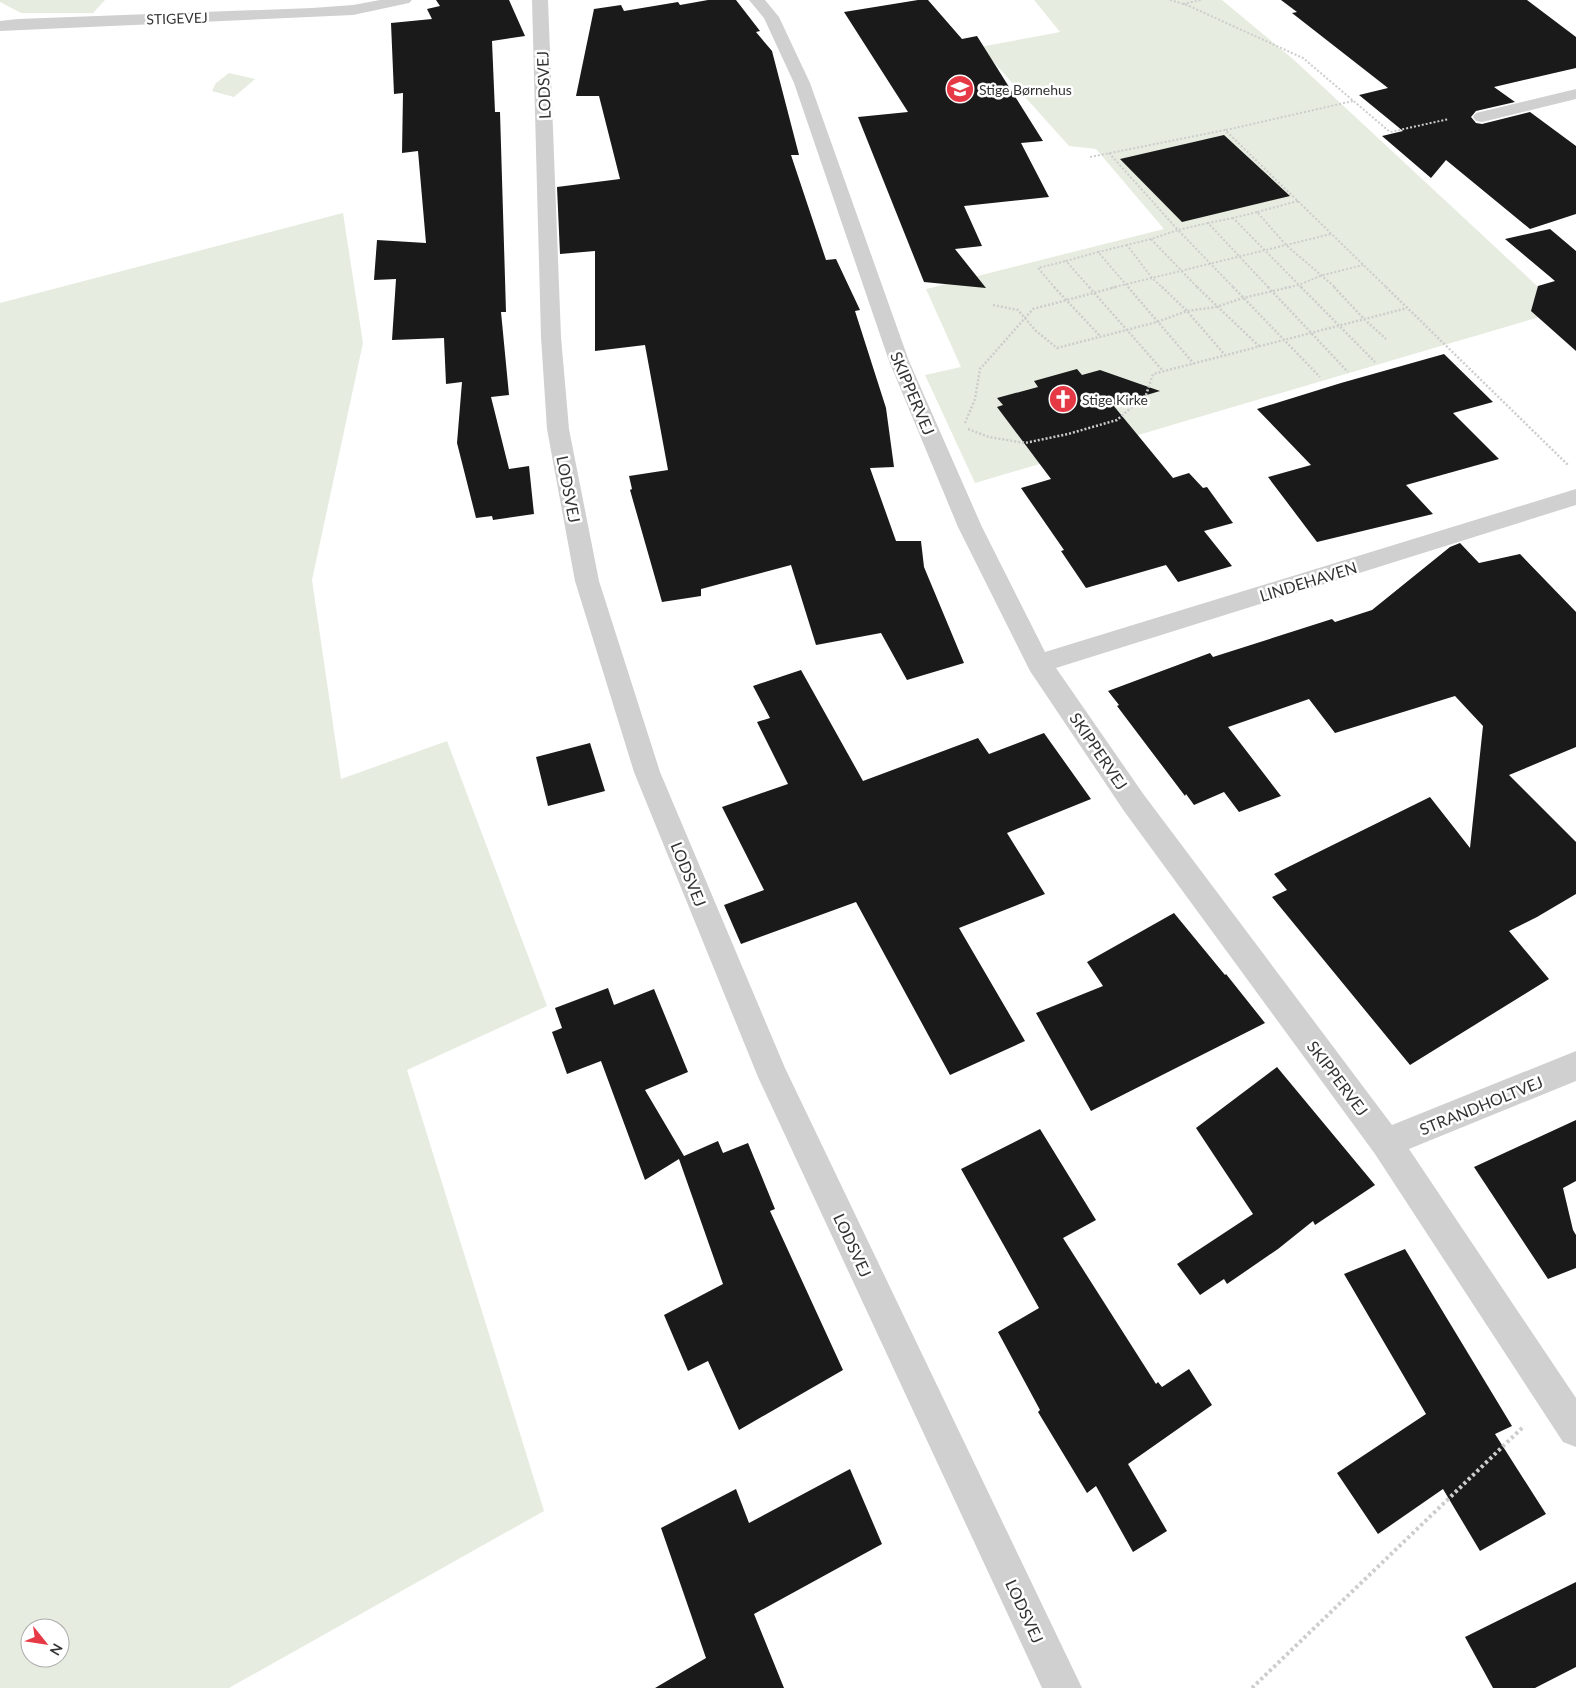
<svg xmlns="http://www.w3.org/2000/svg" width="1576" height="1688" font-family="Lato,sans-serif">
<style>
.green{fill:#e6ecdf;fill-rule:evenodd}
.building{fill:#1a1a1a}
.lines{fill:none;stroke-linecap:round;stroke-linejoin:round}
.path-far2{stroke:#cdcdcd;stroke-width:2;stroke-dasharray:2 2;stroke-linecap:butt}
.path-far1{stroke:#cdcdcd;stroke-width:2.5;stroke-dasharray:2 2;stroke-linecap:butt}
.path{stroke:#cdcdcd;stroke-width:4;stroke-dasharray:3 3;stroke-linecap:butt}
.minor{fill:#d0d0d0;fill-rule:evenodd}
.tertiary{fill:#d0d0d0;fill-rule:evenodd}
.labels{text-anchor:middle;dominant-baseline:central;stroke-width:5;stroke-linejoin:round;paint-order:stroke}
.far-street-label{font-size:14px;fill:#333;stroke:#fff}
.far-poi-label{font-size:14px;fill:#333;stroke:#fff;text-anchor:start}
.street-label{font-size:16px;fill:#333;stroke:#fff}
</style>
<rect width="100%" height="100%" fill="#fff"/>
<!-- green -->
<path class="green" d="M0,0H105L93,13H21L0,2Z
M1034,0H1222L1293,59L1563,310L975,483L925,375L961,367L926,289L1164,229L1096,149L1069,146L980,47L1060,32Z
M229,73L255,79L234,97L212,91L216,83Z
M343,213L363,343L312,580L341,779L447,741L547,1006L407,1070L544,1511L229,1688H0V303ZM30,1628H60V1658H30Z"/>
<!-- building -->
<path class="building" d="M436,0H509L525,36L492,41L495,112H500L506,312H501L509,395L491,397L509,469L529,466L534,514L493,520L492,516L476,518L457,443L462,382L446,384L444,338L392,340L396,279L374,280L377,240L426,243L418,151L402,153L403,93L394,94L391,23L432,19L427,9L440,6Z
M708,0H736L760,31L756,32L772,51L799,155H791L826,260L836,259L860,310L855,311L886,408L894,467L870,468L896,541H921L924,567L964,663L907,680L881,633L816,645L791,565L701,589V596L662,602L630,490L632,489L629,476L668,470L645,345L595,351V251L560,254L557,187L620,179L599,96H576L594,9L621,5L624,11L678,2L680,5Z
M918,0H928L962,39L977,36L1043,141L1021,143L1049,197L964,206L982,246L955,249L986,288L924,282L858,117L908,112L844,12Z
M1281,0H1527L1576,37V68L1494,87L1515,102L1476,111L1471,117L1476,123L1482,124L1530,112L1576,146V214L1530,229L1446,160L1431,178L1382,136L1403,131L1359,95L1388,88L1292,13L1297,12Z
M1224,135L1290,196L1182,222L1120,159Z
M1550,229L1576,251V351L1531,311L1538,286L1555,281L1505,239Z
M1444,354L1493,402L1453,413L1499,459L1406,485L1433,514L1317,542L1268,477L1311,465L1257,409L1341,383Z
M1077,369L1082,375L1100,370L1160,391L1113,405L1173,478L1189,473L1203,488L1207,487L1233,523L1204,531L1232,566L1178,582L1166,565L1086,588L1061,551L1064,550L1021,488L1051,479L997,407L1003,405L997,398L1038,387L1034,381Z
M1460,543L1479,563L1520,554L1576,612V747L1509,775L1576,842V894L1537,917L1509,931L1549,979L1410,1065L1272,897L1287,890L1274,874L1430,797L1470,848L1483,726L1455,696L1335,733L1309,699L1228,727L1281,796L1239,812L1224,792L1194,805L1186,794L1185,796L1117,706L1119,705L1108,691L1210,653L1213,657L1332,619L1335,622L1372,610L1450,547Z
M801,670L863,781L978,738L989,754L1044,733L1091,799L1007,833L1045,894L959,928L1025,1041L950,1075L856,902L741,944L724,905L764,890L722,807L788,784L757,722L770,718L753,686Z
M590,743L605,791L548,806L536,757Z
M1174,913L1225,975L1226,974L1265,1023L1091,1111L1036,1013L1103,986L1087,962Z
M608,988L614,1005L654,989L688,1072L645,1090L684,1156L718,1141L723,1153L748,1143L775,1209L770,1211L843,1370L739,1430L708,1361L688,1371L664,1315L723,1284L679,1159L645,1180L601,1061L567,1074L552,1032L562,1028L555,1008Z
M1277,1067L1375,1185L1315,1225L1313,1221L1278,1249L1227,1284L1224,1279L1200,1295L1177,1264L1253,1214L1196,1128Z
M1576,1120V1181L1563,1188L1573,1230L1576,1235V1268L1548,1279L1474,1167Z
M1040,1129L1096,1220L1063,1238L1156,1384L1158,1382L1162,1387L1189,1369L1212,1405L1128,1464L1167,1531L1133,1552L1096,1486L1087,1493L1038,1412L1040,1410L998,1332L1039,1308L961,1169Z
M1405,1249L1512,1426L1495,1434L1546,1514L1480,1551L1443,1489L1378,1534L1337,1473L1426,1414L1344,1274Z
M850,1469L882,1544L754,1614L784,1688H655L706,1658L661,1528L736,1489L749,1523Z
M1576,1582V1667L1535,1688H1493L1465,1637Z"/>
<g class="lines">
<!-- path-far2 -->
<path class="path-far2" d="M1170,0L1187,5L1303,58L1390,132L1449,119
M1183,4L1201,0
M1226,130L1353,101
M1109,153L1178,230L1151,239L1198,288
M1090,157L1225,130L1387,288
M1298,201L1257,212L1286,245L1336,288
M1257,212L1233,218L1302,288
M1233,218L1208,223L1269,288
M1208,223L1178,230L1234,288
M1151,239L1127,245L1152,278L1163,288
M1127,245L1098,252L1129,288
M1055,288L1038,268L1066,261
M1090,288L1066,261L1098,252
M1111,288L1331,234
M1285,288L1299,285L1320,276L1363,265"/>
<!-- path-far1 -->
<path class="path-far1" d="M1054,287L1101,337
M1089,287L1163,371
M1128,287L1194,364
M1162,287L1187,311L1225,355
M1197,287L1259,346
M1233,287L1320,377
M1268,287L1348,372
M1301,287L1375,362
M1334,287L1364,319L1386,339
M1386,287L1568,465
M993,305L1018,310L1036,331L1057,348L1157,322L1187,311L1216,307L1243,298L1290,287
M965,423L975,399L980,369L1033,309L1116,287
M968,429L989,437L1025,443L1068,434L1117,420L1146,395L1153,374L1407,308"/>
<!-- path -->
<path class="path" d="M1252,1688L1523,1427"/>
<!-- minor -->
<path class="minor" d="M380,0H412L409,3L353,15L0,31V21L18,19L312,8L353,5Z
M749,0H765L779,17L810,83L909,361L982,527L1045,652L1576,489V505L1056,668L1144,795L1392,1125L1576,1051V1081L1409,1149L1576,1398V1447L1563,1442L1375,1154L1124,811L1030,671L958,527L889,361L794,83L764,18Z
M1576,89V99L1482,122L1476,121L1473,117L1476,113Z"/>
<!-- tertiary -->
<path class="tertiary" d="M532,0H548L561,337L569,429L599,581L660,772L785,1068L1082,1688H1042L758,1077L634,772L575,581L547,429L541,337Z"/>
</g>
<!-- icons -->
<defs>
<symbol id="school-disc" viewBox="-11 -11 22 22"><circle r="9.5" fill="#e63946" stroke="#fff"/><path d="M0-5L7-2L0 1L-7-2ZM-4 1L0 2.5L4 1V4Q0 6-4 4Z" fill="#fff"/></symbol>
<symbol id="church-disc" viewBox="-11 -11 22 22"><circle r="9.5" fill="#e63946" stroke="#fff"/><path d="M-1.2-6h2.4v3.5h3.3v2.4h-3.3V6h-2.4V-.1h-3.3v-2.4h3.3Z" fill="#fff"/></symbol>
</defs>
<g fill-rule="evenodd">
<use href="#school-disc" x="944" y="73" width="32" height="32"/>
<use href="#church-disc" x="1047" y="383" width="32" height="32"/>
</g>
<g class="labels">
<!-- far-street labels -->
<g class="far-street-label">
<text transform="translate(177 18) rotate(-2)">STIGEVEJ</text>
</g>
<!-- far-poi labels -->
<g class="far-poi-label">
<text x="979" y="89">Stige Børnehus</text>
<text x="1082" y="399">Stige Kirke</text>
</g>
<!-- street labels -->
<g class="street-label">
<text transform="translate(543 85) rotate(-92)">LODSVEJ</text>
<text transform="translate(913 393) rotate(67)">SKIPPERVEJ</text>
<text transform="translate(569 489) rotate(79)">LODSVEJ</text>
<text transform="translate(1308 581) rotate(-17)">LINDEHAVEN</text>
<text transform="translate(1099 751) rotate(56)">SKIPPERVEJ</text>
<text transform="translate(689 874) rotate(68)">LODSVEJ</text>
<text transform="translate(1338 1078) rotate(53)">SKIPPERVEJ</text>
<text transform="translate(1481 1105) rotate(-22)">STRANDHOLTVEJ</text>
<text transform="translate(853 1245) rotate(65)">LODSVEJ</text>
<text transform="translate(1025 1611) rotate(65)">LODSVEJ</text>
</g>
</g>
<!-- north arrow -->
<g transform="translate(45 1643) rotate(120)"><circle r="24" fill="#ffffff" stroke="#adadad"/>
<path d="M0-4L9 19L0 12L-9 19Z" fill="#e63946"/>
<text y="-8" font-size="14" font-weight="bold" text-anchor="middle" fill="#333333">N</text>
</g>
</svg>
